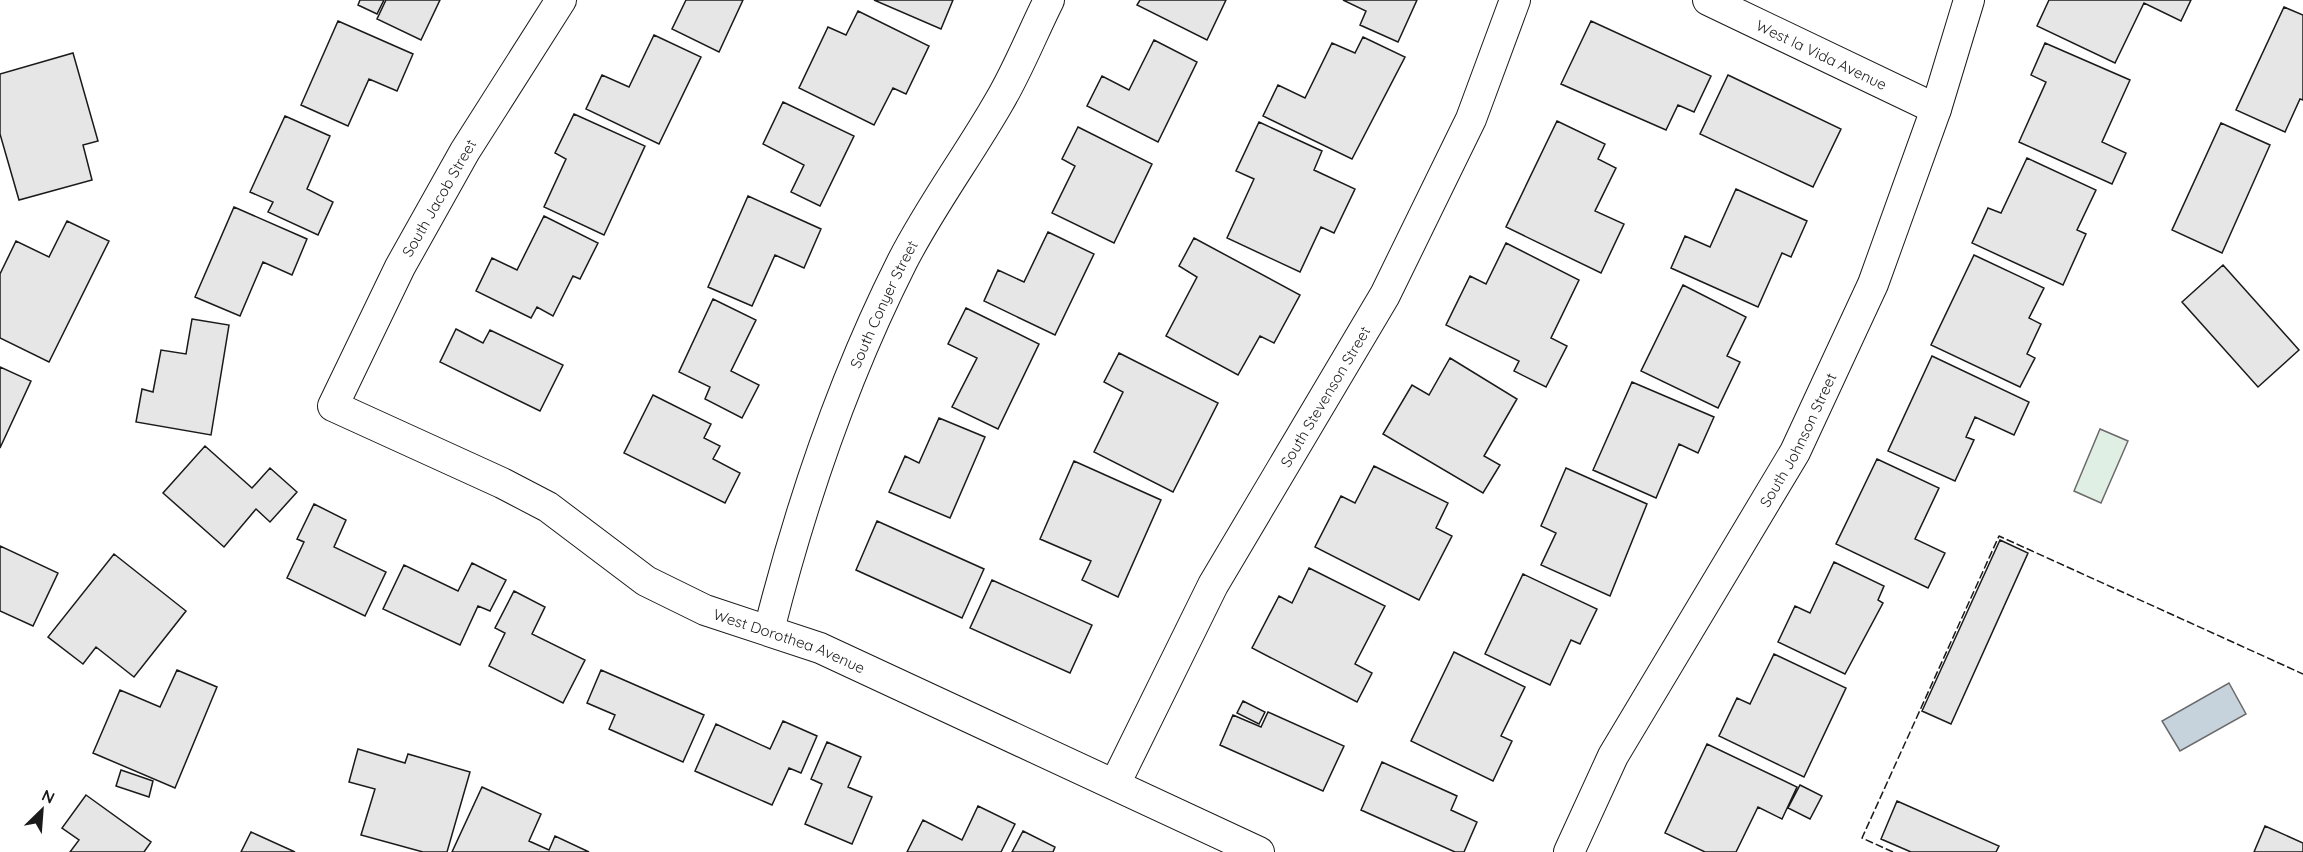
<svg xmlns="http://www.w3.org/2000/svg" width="2303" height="852" font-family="Quicksand,sans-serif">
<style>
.green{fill:#e0efe3;stroke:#6a6a6a;stroke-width:1.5}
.water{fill:#c6d2dc;stroke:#6a6a6a;stroke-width:1.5}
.building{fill:#e6e6e6;stroke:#1a1a1a;stroke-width:1.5}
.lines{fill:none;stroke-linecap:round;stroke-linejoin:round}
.minor-casing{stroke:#1a1a1a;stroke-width:32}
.minor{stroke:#fff;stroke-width:30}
.fence{stroke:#1a1a1a;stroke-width:1.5;stroke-dasharray:8 3;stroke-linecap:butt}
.labels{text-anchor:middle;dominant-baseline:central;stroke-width:4.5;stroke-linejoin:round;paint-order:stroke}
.street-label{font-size:15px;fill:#1a1a1a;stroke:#fff}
</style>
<rect width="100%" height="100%" fill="#fff"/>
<!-- green -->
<path class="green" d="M2100,429L2128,441L2101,503L2074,491Z"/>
<!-- water -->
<path class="water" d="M2229,683L2246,714L2180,751L2162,721Z"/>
<!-- building -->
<path class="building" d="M360,0H384L377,14L358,5Z
M386,0H440L421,40L377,19Z
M686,0H743L719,52L672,29Z
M874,0H953L941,29Z
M1140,0H1226L1207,40L1137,5Z
M1343,0H1417L1398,42L1360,25L1366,11Z
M2049,0H2191L2181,21L2144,3L2115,63L2037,26Z
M2284,7L2303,15V100L2300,99L2285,132L2236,110Z
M858,11L929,46L906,94L893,88L874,125L799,88L828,27L846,35Z
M338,21L413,54L397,91L369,79L348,126L301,105Z
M1591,21L1711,76L1694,112L1678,105L1666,130L1561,84Z
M654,35L701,57L659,144L586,109L602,75L629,87Z
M1363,37L1405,57L1352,159L1263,116L1278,85L1305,98L1332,43L1355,53Z
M1154,40L1197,62L1158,142L1087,106L1102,76L1129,90Z
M2045,43L2130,80L2102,142L2126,153L2112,184L2019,142L2046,82L2031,75Z
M73,53L98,141L83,145L92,180L19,200L0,134V74Z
M1728,75L1841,129L1813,187L1700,134Z
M783,102L854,136L820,206L791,192L804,165L763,144Z
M574,114L645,146L604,235L544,207L566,159L555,153Z
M285,116L330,136L307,189L333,202L318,235L268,212L273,202L250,192Z
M1557,121L1605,144L1598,159L1616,168L1595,211L1624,224L1601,273L1506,227Z
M1259,122L1322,151L1314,170L1355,189L1334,233L1321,227L1300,272L1227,238L1254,179L1236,171Z
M2221,123L2270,145L2222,253L2172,230Z
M1078,127L1152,164L1114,243L1052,213L1075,166L1062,159Z
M2027,158L2096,190L2077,230L2086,234L2063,285L1972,243L1988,208L2001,213Z
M1736,189L1807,221L1791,257L1782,253L1758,307L1671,268L1685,236L1710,247Z
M748,196L821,229L804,268L775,255L752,306L708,287Z
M234,207L307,239L292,275L263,262L240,316L195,297Z
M544,216L598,243L580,279L573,276L553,316L537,307L531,318L476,291L492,258L517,270Z
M67,221L109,241L49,362L0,338V274L16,241L49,257Z
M1048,232L1094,254L1055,335L984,301L998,270L1024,282Z
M1194,238L1300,295L1274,343L1260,336L1238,375L1166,336L1197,277L1179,266Z
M1506,243L1579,280L1551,338L1567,346L1546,387L1514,371L1519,361L1446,325L1470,276L1486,284Z
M1974,255L2044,288L2029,318L2041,324L2027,354L2035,358L2020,387L1931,345Z
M2223,265L2299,350L2258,387L2182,302Z
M1683,285L1746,317L1727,356L1740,362L1718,408L1641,371Z
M713,299L756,320L731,371L759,385L742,418L705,399L710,387L679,372Z
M966,308L1039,344L998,429L952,407L977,358L948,344Z
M192,319L229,325L211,435L136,422L142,389L153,392L161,350L186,354Z
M456,329L483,343L490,330L563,365L540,411L440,362Z
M1119,353L1218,403L1173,492L1094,452L1123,392L1104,382Z
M1932,356L2029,402L2014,435L1975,417L1966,437L1974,440L1955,481L1888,451Z
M1450,358L1517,399L1484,456L1500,465L1483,493L1383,434L1412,385L1429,395Z
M0,367L31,381L0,448Z
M1632,382L1714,417L1698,453L1679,444L1656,498L1593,470Z
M653,395L711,424L704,438L720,446L713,459L740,473L725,503L624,453Z
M939,418L985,437L950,518L889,492L905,456L919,463Z
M205,446L252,488L270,468L297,492L270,522L256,509L224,547L163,493Z
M1877,459L1939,488L1915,539L1945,553L1928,588L1836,544Z
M1074,461L1161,500L1118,597L1082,580L1091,561L1040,539Z
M1374,466L1448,503L1436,528L1452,536L1419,600L1315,547L1341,496L1355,503Z
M1566,468L1647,504L1610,596L1541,565L1556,533L1541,526Z
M314,504L346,520L334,547L386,572L365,616L287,578L304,542L297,539Z
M877,521L984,569L962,618L856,570Z
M2000,540L2028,553L1951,724L1922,711Z
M0,546L58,573L33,626L0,611Z
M114,554L186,611L134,677L96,647L83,664L48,637Z
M1834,562L1884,586L1878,600L1883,603L1845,674L1778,642L1795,606L1810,613Z
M472,563L506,580L490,611L478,606L460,645L383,609L404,565L458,591Z
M1309,568L1385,606L1355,664L1372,673L1357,702L1252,648L1279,596L1292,603Z
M1523,574L1597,609L1580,644L1571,640L1550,685L1485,654Z
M992,580L1092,625L1070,673L970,628Z
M514,591L545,607L532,634L585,660L563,703L489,666L505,633L495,628Z
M1454,652L1525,687L1501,736L1512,741L1493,781L1411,741Z
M1774,654L1846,688L1804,777L1719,736L1737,698L1750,704Z
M177,670L217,687L175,788L93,753L120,690L160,707Z
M601,670L704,715L683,762L609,729L615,715L587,703Z
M1243,701L1265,712L1259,724L1237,713Z
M1268,712L1344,746L1323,791L1220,745L1233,715L1261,727Z
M783,721L817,736L801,773L789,768L772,805L695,771L716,724L770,749Z
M827,742L861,757L848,787L872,797L852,844L805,824L822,784L811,779Z
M1707,744L1797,787L1782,819L1758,807L1736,852H1705L1665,833Z
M358,749L405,763L408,754L470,772L447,852H423L361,835L375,789L349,782Z
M1382,762L1457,796L1451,810L1477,822L1464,852H1455L1361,810Z
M121,770L153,781L149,797L116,786Z
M1800,785L1822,796L1810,819L1788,808Z
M482,787L541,814L529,841L549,850L555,836L589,852H452Z
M86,795L151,842L144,852H70L79,840L62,828Z
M1897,801L1999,846L1996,852H1911L1881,839Z
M978,806L1015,824L1001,852H907L923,820L962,840Z
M2265,826L2303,843V852H2254Z
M1023,831L1055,847L1053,852H1012Z
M251,832L295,852H241Z"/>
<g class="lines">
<defs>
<g id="minor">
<path id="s1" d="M561,0L465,151L400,267L333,406L502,483L548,507L646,581L705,610L820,648L1259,852"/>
<path id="s2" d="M1708,0L1936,109"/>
<path id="s3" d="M769,630C801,503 843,379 902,262C930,207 968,156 999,102C1018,70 1032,34 1049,0"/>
<path id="s4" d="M1115,784L1213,585L1385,295L1471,119L1515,0"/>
<path id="s5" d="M1569,852L1613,756L1795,452L1873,284L1936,109L1969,0"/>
</g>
</defs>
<!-- minor casing -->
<use href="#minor" class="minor-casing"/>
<!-- minor -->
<use href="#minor" class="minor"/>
<!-- fence -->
<path class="fence" d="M1893,852L1862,838L1999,536L2303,674"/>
</g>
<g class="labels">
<!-- street labels -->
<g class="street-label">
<text stroke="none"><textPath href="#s2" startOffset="126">West la Vida Avenue</textPath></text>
<text transform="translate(439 198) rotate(-60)">South Jacob Street</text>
<text stroke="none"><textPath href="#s3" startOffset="346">South Conyer Street</textPath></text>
<text stroke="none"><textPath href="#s4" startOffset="441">South Stevenson Street</textPath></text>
<text stroke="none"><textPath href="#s5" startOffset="472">South Johnson Street</textPath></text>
<text stroke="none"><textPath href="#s1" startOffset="982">West Dorothea Avenue</textPath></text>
</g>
</g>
<!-- north arrow -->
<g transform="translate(42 810) rotate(25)" stroke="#ffffff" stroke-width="4.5" paint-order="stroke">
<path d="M0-4.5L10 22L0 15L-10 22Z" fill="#1a1a1a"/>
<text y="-9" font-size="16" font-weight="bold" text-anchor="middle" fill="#1a1a1a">N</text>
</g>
</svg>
